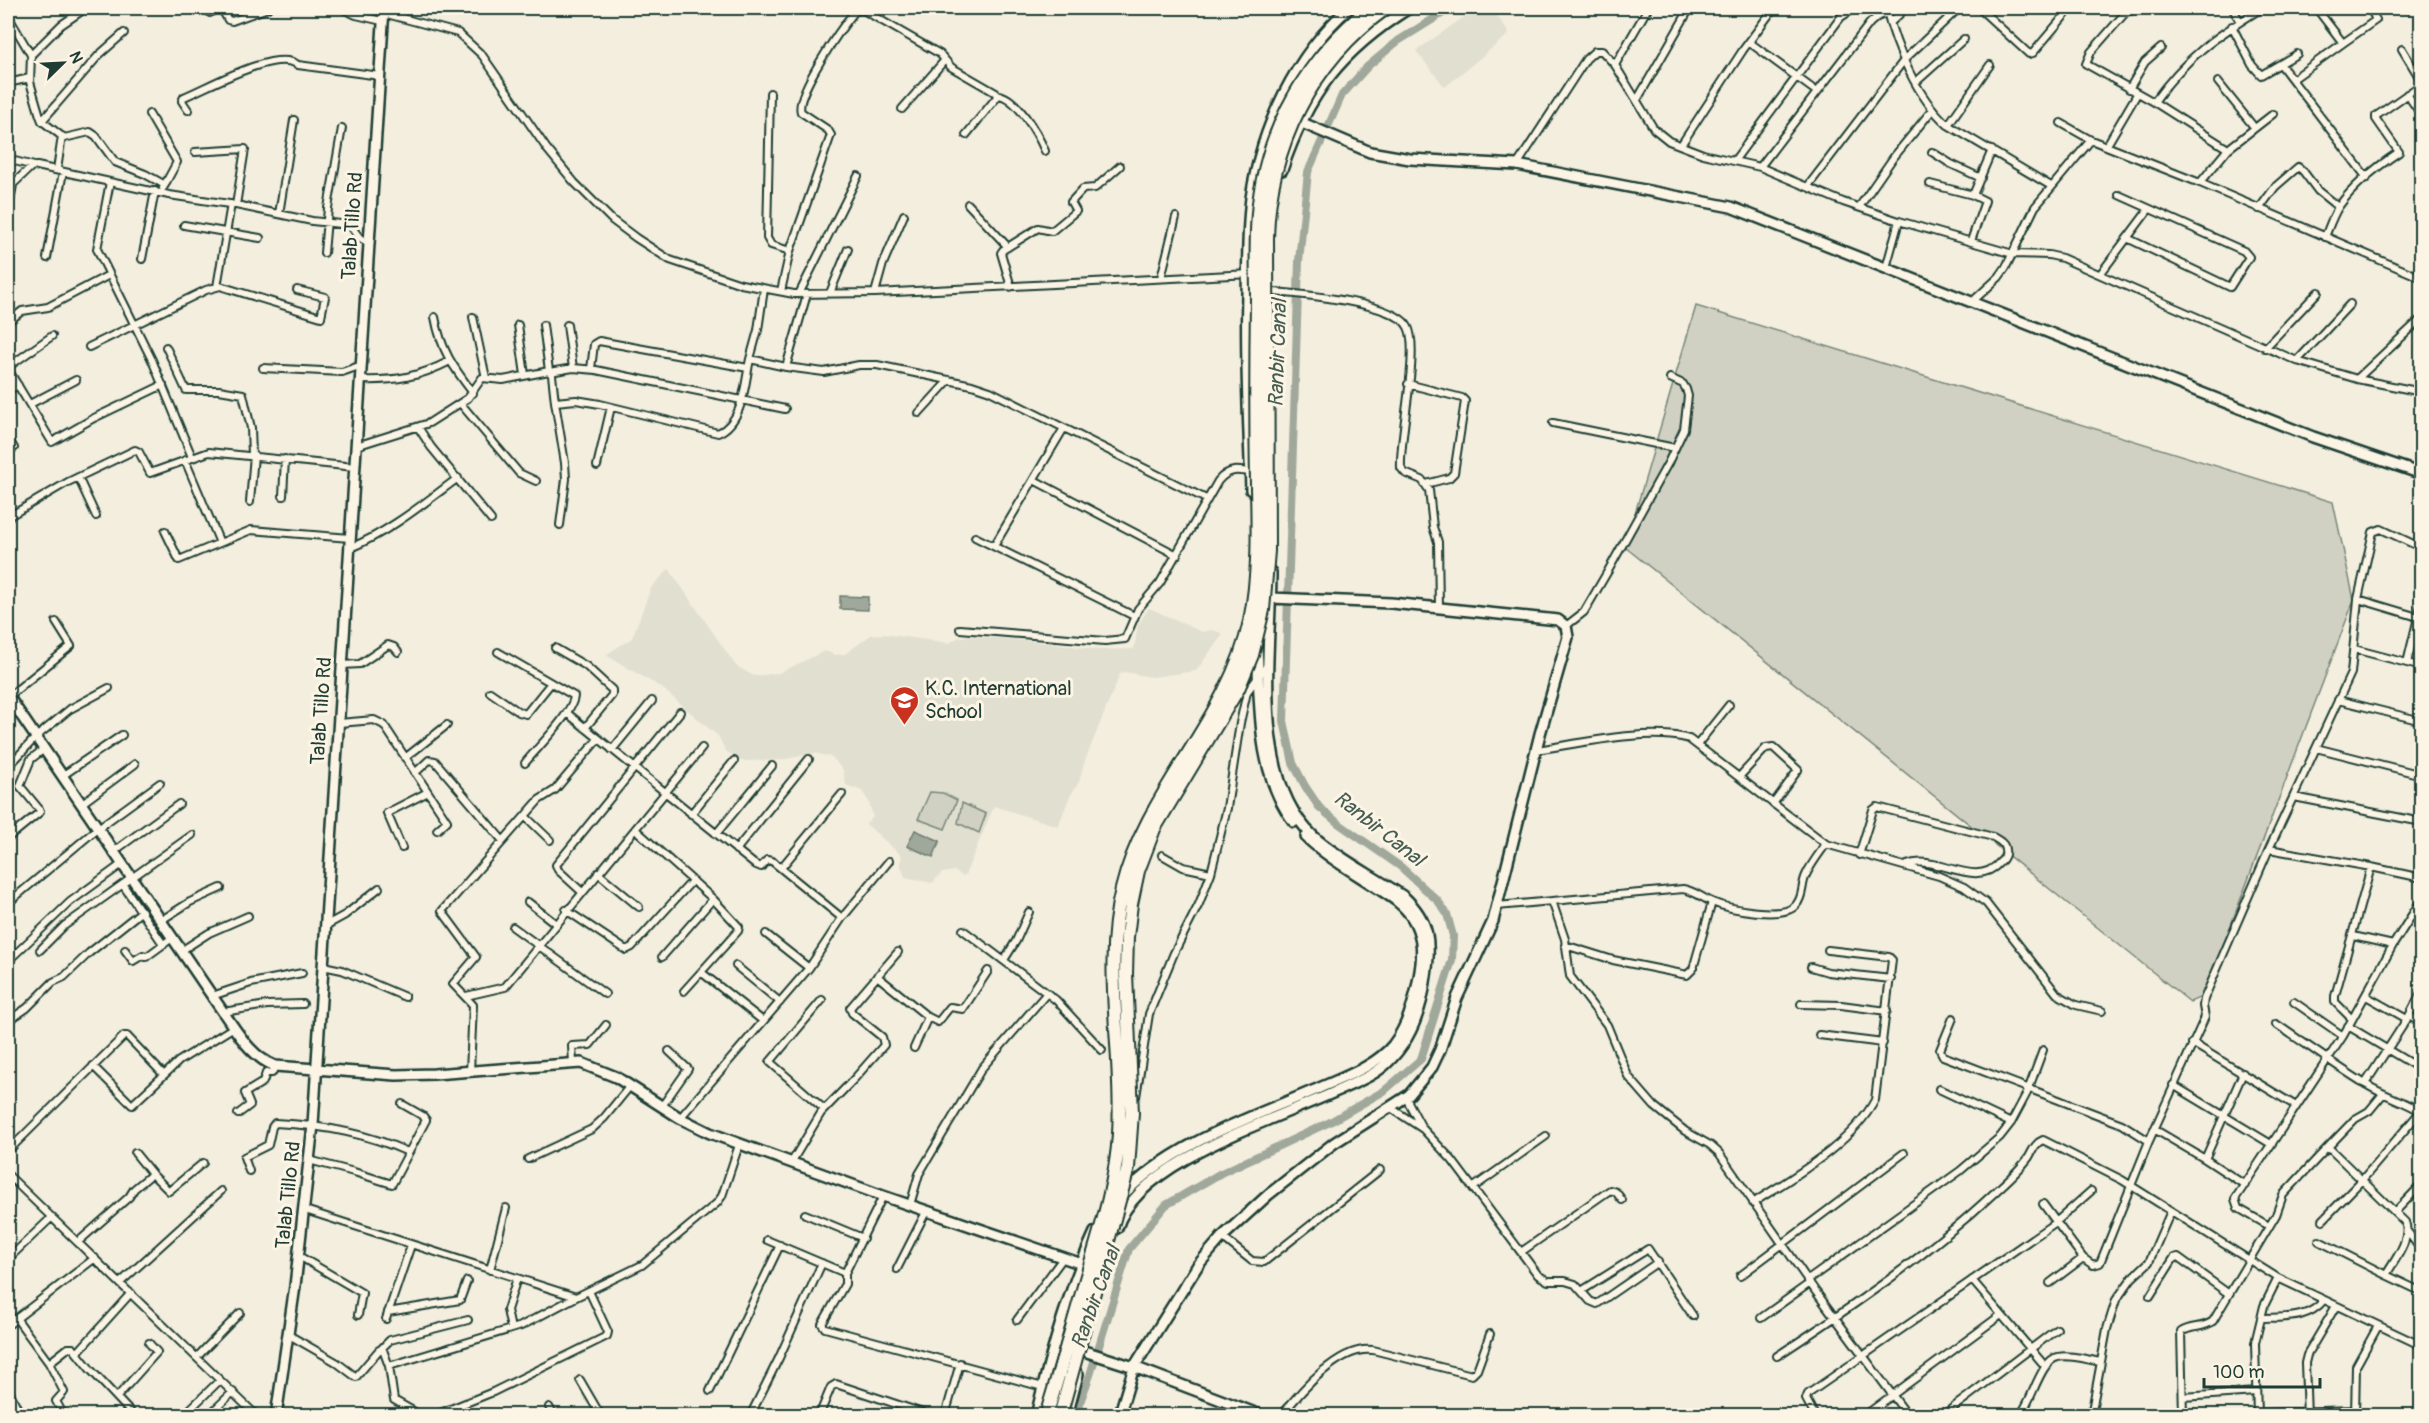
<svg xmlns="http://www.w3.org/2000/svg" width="2429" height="1423" font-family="Pangolin,sans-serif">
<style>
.built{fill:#e1dfd0}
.green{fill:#d0d1c2;stroke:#78877b;stroke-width:1.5}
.water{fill:#a0a89b;stroke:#6c7d72;stroke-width:1.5}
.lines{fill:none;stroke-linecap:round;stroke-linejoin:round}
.canal{stroke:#a0a89b;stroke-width:8}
.street-casing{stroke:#1f3d34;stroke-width:10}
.secondary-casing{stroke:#1f3d34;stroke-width:14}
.street{stroke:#fcf5e5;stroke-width:6}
.secondary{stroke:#fcf5e5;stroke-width:9}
.highway-bridge-casing{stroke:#1f3d34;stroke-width:16;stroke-linecap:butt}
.highway-bridge{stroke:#fcf5e5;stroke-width:12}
.labels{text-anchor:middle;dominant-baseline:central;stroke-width:6;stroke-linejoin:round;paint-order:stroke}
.street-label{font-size:20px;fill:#1f3d34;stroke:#fcf5e5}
.poi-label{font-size:20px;fill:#1f3d34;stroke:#fcf5e5;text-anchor:start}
.water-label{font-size:21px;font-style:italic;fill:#465d53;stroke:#fcf5e5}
</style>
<rect width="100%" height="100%" fill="#f3eede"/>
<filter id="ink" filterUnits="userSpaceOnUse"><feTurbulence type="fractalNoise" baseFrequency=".0167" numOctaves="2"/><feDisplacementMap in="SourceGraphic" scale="12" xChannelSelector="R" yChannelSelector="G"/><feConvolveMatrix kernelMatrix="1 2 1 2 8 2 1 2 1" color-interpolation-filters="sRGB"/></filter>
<g filter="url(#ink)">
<!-- built -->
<path class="built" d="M1477,8H1492L1509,34L1445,87L1416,51Z
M669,569L736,666L754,676L779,673L825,651L835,655L845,654L871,635L883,634L949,643L957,638L966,636L1031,641L1101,650L1134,649L1138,625L1149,608L1202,632L1213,630L1223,634L1196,671L1152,677L1125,672L1120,674L1084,763L1079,782L1070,796L1058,826L994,806L965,875L962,876L954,871L942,873L932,883L905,877L900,863L902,856L866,824L873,817L869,802L862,791L846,785L843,770L832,757L815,753L781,760L741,761L726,751L718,736L662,688L606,655L632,638L651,588Z"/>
<!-- green -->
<path class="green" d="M1696,306L2333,502L2354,600L2204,996L2190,1002L1625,547Z
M930,792L943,793L957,800L945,829L918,819Z
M962,803L986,814L979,833L958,823Z"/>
<!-- water -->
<path class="water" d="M840,596L868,597V610L840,609Z
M915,830L940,841L933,857L907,846Z"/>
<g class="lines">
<!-- canal -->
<path class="canal" d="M1075,1416L1090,1375L1129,1249L1166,1205L1221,1173L1330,1122L1384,1091L1421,1059L1452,960L1453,936L1447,914L1438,901L1401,867L1338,823L1319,807L1305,786L1293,763L1284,721L1299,261L1308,172L1342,95L1368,66L1398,41L1451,8"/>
<defs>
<path id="street" d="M205,8L210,13L219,8
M221,8L228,20L232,21L268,8
M341,8L356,15L382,21
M1886,8C1896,47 1916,97 1948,125L2051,186
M1979,8L2029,54L2033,53L2071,8
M2121,8L2126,12L2091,52L2086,64L2154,102L2228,149L2200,183
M2232,8L2240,21
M2316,8L2343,43L2376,20L2370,8
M2126,12L2143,8
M383,13L458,33L482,55L547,149L574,182L612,220L636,238L670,260L741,284L794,294L875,293L1251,274
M8,16L31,55L30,82L40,116L42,121L64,138L90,132L96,136L115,162L145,174L165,185
M1890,23L1906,8
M2232,26L2252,65L2261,75L2297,54
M1749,42L1817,92
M2402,49L2422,82
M31,55L61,25L86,8
M1615,65L1648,8
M2281,65L2367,178
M2293,79L2343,43
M1916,82L1964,39
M2218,82L2254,127
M8,83L30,78
M2129,89L2145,62L2161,48
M770,93L767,238L771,245L790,251
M2407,94L2422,116
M997,95C1016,95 1038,135 1045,151
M1637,100L1690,8
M2154,102C2186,57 2215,37 2262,8
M902,109L945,60
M188,110L182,101L184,97C209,87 276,48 298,65L380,76
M149,114L177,162L163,188
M42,121L99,55L124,33
M2061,123L2091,140L2200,183L2422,278
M1948,125L1990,65
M8,140L11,160L34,166
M1681,145L1743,50L1774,8
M2107,145L2137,94
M2228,149L2273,114
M195,152L245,149L236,205
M1932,152L1951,164L1981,178
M1734,161L1841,17L1855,8
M1517,165L1586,59L1595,51H1602L1615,65L1654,129L1669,141L1703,154L1760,167L1843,202L1899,221L2013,254L2049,255L2062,258L2297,361L2357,379L2422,392
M1760,167L1870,23L1877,17L1887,13
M57,170L62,136
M110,182L97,249L152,360L192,457
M1930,184L1973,195
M1808,186L1905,59L1959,8
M8,189L31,167L37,166L169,195L236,205L312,221L350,225L360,238L369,243
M2119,195L2244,251L2249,257L2230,287L2127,238
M968,204L1008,247
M1859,207L1893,158L1933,109
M2259,209L2275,187L2298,167L2303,171L2318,191L2338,207
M8,213L13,185
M279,214L294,120
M184,225L260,238
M2325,237C2329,227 2333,215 2339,206C2354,185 2378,166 2399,152L2376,119V116L2422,84
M1971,241L1985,201L1973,195L1992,150
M324,253L328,208L342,128
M47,258L63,172
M142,259L155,191
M1886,268L1899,221
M2101,273L2149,209
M2417,275L2422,265
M1161,278L1176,217
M217,287L231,204
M1011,287L1001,253L1003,250L1038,228L1052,231L1076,211L1071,202L1083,189L1095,188L1120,166
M781,291L790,251L831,135L828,130L801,112C794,95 842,27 855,11L863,10L940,54L951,67L996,93L997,97L966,135
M1273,292C1299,294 1395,302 1408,327C1420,350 1399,436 1401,468L1405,473L1422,480L1429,490L1433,527L1438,542L1439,608
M830,293L848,249
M875,293L883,264L904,215
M799,294L858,176
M1973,301L1999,277L2006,267L2035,207L2091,140
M435,317C441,350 453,367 473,393
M473,317L486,378
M8,322L22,311L48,307L109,275
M518,325L525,375
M543,325L549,371
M567,325L573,368
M89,347L206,290L220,286L321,317L325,297L297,290
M166,347L186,390H219L243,394L251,428L252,455
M2265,348L2318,292
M750,359L758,330L764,289
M2297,361L2350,304
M8,367L52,336
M786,367L807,294
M263,368L342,372L362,365
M8,369L52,442L94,418L163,385
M591,369L594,344L599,341L748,368
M550,372L573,368L596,370L785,409
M2357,379L2422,318
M361,380C396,381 419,377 450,361
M1408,384L1462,398L1465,401L1454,473L1449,478L1426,484
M8,391L18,385
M555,402L565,463L566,479L560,525
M30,404L76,380
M461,404L519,473L536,481
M919,413L949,380
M1553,423L1675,448
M418,427L431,447L491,520
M8,438L14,448
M356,446L429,423L468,398L482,378L503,380L549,371L552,375L555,402L576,400L600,404L718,433C744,422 745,382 750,359L786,367L824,372L859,365H877L972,385L990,391L1206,499
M185,460L220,543
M597,466L611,407
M78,477L96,516
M1034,480L1177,555
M283,496L285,459
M250,502L254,455
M8,517L68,482L135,450L139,452L150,473L209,452L355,467
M165,531L179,560L251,530L350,538
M975,537L1134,616
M994,546L1064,428
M350,548C389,532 424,503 458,478
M2422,548L2381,529L2373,532L2358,599L2351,673L2269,849L2371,867L2422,878
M2358,599L2418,617
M1566,626L1584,612L1608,571L1668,463L1684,429L1688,396L1686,389L1683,384L1670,378
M960,629L1105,641L1125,639L1138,609L1160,583L1218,481C1229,468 1238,470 1254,473
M555,648L586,666L612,690V695L585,728
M2354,649L2422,667
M498,652L574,696C573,713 537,748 525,763
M2407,663L2422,601
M342,665L360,664L388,645L394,647L398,652
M490,692L519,712L526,714L551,683
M8,697L71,646L56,622
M2338,700L2422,721
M567,713L754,864L761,867L767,860L772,861L842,918
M339,723L374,720L384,725L447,821L437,830
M1697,745L1729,705
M2316,748L2422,775
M612,750L652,701
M1536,750C1577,744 1650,727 1689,739L1826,844L1939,876L1964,887L1986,903L2057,994L2076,1005L2102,1011
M405,758L447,725
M8,767L36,737L70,709L109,688
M415,773L429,760L435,761L503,841
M62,776L122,735
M1739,777L1766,748L1773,747L1798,770L1773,804
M2294,797L2422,822
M81,804L135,764
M691,814L734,761
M526,817L550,840
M635,829L713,899L739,927L738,931L684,991
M716,834L772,766
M8,838L40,812L39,809L20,786L31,759L44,749
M402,848L387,813L428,792
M736,850L809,759
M113,852L179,804
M1162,855L1183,867L1211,873
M1859,855L1873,810L1877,807L1993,837C1998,840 2005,843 2005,850C2006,854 2004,859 2000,862C1975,891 1937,853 1907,865
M781,868L842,794
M598,873L639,907
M123,885L163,944
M582,892L558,870L556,865L680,712
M1552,901L1565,939L1570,976L1607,1025L1628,1076L1654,1106L1685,1131L1710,1145L1719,1153L1816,1292L1908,1416
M528,902L556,924
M8,903L97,829L160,783
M1497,906L1683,889C1695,891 1702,898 1712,902C1728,909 1784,920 1796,905C1804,896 1801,885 1806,875C1811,864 1819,854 1826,844
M566,910L626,950L632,947L692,881
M160,921L190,902L221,888
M325,926L345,915L379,888
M513,927L605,994
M963,930L1056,1000L1102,1050
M766,934L809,968
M2353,936L2393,945
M1565,945L1613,960L1687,975L1693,969L1712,902
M40,950L64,926L192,835
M125,950L133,961L143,955L146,957L172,938
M181,951L209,933L248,916
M662,957L713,899
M1004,960L1016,941L1029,912
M8,961L70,902L122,864
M323,966L342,970L405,997
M736,966L780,1002
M1811,967L1828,972L1891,979
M701,972L763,1021
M877,976L928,1017L938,1022L950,1007L963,1009L988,971
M212,996L251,983L302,973
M466,996L505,987L702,748
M2366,996L2407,1019
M822,1000L770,1062L824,1109
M2294,1002L2343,1036
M1801,1004L1841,1005L1887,1011
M223,1012L267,1005L303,1004
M2409,1016L2422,1023
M1953,1018L1940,1050L1943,1056L2122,1124L2149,1141
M2352,1019L2335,1002V996L2371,867
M8,1021L27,1008L53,982L64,977L89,953L142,911
M2276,1024C2306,1044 2336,1066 2367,1085C2385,1096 2404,1101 2422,1112
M2348,1026L2422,1070
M1819,1035L1883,1043
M2192,1043L2296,1106
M914,1048L928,1017
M573,1063L572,1046L590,1045L606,1025
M93,1066L132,1105L179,1061L234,1027
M470,1072L473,1005L453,984L476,957L442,911L539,800L555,790L598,739
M2243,1073L2205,1159L2245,1185
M2365,1084L2409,1016L2422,991
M2173,1085L2271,1144
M1939,1089L2011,1123
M2383,1094L2369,1111L2355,1119L2328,1147L2405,1222C2412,1239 2394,1261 2386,1275L2422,1292
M1136,1097L1149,1014L1174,953L1199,904L1211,873L1227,808L1240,723L1247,692L1268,664
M1406,1098L1421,1126
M662,1106L688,1069L669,1051
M1391,1108L1423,1129L1452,1160L1538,1275L1548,1281H1565L1575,1284L1590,1301L1597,1304L1658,1262
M238,1114L250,1105L245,1093L263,1082L266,1073H272L275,1066
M680,1118L809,968L842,918L889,861
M2154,1129L2205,1159
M8,1151L124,1036H127L163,1074
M135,1153L152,1174
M528,1159L592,1129L604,1118L630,1086
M309,1160L354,1172L392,1184L426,1120L423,1116L402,1104
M791,1163L821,1113L855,1078L884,1045L882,1037L852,1013L850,1008L898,952
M249,1171L244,1157L268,1145L272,1127L275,1123C321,1125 366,1133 408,1152
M8,1175L257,1416
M1474,1187L1546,1136
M1753,1203C1794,1176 1851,1145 1875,1100L1892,960L1889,957L1828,950
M2043,1204L2083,1258L2093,1265L2100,1263L2149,1141L2205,1017L2203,1006L2204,999L2269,849
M910,1205L919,1174L982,1068L1047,993
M305,1210L576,1297L642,1265L717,1203L722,1196L739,1145
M2395,1212L2422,1184
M805,1214L863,1238
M2323,1220L2362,1180L2420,1112
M2269,1226L2238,1208L2235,1199L2343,1036L2393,945L2422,899
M2407,1231L2422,1251
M1222,1237L1252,1261L1264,1262L1380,1170
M767,1240L845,1273L883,1196
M2319,1241L2386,1275
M78,1242L129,1197L134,1189L152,1174L169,1191L203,1163
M1521,1252L1610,1190L1616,1192L1622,1200
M299,1256L362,1293L358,1315
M8,1259L52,1217
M897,1269L927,1210
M490,1270L506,1208
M845,1273V1284L822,1324L825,1328L1043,1387
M1740,1276L1904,1153
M1808,1280L1960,1171L2000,1137L2011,1123L2027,1093L2043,1050
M1972,1280L2045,1366
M121,1282L221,1191
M2050,1283L2083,1258
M1583,1290L1648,1249L1693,1316
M2150,1296L2174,1258L2178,1257L2229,1294
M388,1312L460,1300L467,1281
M16,1318L49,1363L68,1348H73L90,1369L134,1416
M1761,1318L1810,1283
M2261,1318C2284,1317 2308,1320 2324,1300
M386,1319L411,1245
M1017,1320L1063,1258
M8,1325L95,1258
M511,1329L507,1310L517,1278
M289,1335L336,1362L356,1377L379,1350H383L389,1366L394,1400L422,1416
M381,1349L390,1340L468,1320
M77,1353L131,1293
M1777,1356C1852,1307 1928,1255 1994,1193C2006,1182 2019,1171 2029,1157C2033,1150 2035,1143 2043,1140L2122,1180L2278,1278L2422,1346
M197,1357L240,1313
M49,1363L64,1392L56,1401L64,1416
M389,1366L521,1326L576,1297
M580,1380L601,1416
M8,1388L21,1416
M710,1391L780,1245
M117,1397L157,1352L149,1343
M2183,1397L2256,1392
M549,1407L554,1416
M2257,1413L2355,1410
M183,1416L220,1380
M208,1416L233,1392
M433,1416L493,1392L607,1336L608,1332L589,1291
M750,1416L779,1358L822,1263
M819,1416L831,1387L836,1384L932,1416
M945,1416L960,1363
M1281,1416C1300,1392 1339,1345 1373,1350L1472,1375L1477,1370L1490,1334
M1815,1416L1806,1399L1808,1394L2056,1222L2091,1191
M1864,1416L2001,1315
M1942,1416L2057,1329
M2019,1416C2032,1403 2040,1360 2058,1357C2070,1354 2088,1360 2101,1362
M2091,1416L2107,1329L2116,1300L2132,1278L2149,1262L2171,1211
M2183,1416L2181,1332C2191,1325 2203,1329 2213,1321L2276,1215L2283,1195L2328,1147
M2257,1416L2255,1343L2264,1306L2278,1278
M2307,1416L2305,1363L2307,1355L2336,1306
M2355,1416L2356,1366L2378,1326"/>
<path id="secondary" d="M1300,122L1370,152L1410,159L1517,165L1731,207L2313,437L2422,474
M1282,170C1308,93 1341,51 1409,8
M1251,490C1249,424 1245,359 1247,294C1248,262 1247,230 1251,198C1261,128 1295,55 1349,8
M1257,644C1260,703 1256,773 1294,822
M8,696L223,1012C238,1033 251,1057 275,1066L396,1075L434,1074L581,1063L616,1077L680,1118L710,1133L883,1196L1085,1265
M1121,1197C1172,1143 1248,1119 1315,1090C1341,1078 1374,1068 1393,1045C1407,1027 1415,1000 1419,977C1423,956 1424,935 1411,916C1402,902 1386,894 1373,885C1350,870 1326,856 1306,837
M1117,1228C1137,1161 1277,1119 1337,1091C1354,1083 1374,1076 1388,1062C1412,1039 1422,1008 1426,976C1431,943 1430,921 1404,897C1377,878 1337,858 1313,836C1250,777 1271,650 1271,572
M1084,1351L1134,1367L1263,1416
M276,1416L295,1286L313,1125L384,8
M1036,1416C1050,1355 1069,1289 1095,1232
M1067,1416L1078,1374
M1119,1416L1134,1367L1198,1265L1222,1237L1268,1195L1334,1143L1409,1095L1432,1067L1440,1050L1457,998L1493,921L1540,734L1568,637L1566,626L1558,620L1391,603L1271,598"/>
</defs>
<!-- street casing -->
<use href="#street" class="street-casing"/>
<!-- secondary casing -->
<use href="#secondary" class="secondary-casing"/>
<!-- street -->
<use href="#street" class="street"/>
<!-- secondary -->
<use href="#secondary" class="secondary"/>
<defs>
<path id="highway-bridge" d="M1046,1416C1060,1370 1073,1325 1086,1279C1100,1232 1116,1184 1119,1134C1124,1053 1102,968 1122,889C1146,790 1230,719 1250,621C1259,576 1258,532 1257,487C1256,425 1256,363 1257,300C1257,268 1255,235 1259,203C1269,124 1308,58 1370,8
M1060,1416L1128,1168L1132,1113L1126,974L1127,937L1131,904L1138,871L1154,829L1238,689L1252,655L1263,610L1268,551L1267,238C1269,146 1311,62 1386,8"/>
</defs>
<!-- highway-bridge casing -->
<use href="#highway-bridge" class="highway-bridge-casing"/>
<!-- highway-bridge -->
<use href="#highway-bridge" class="highway-bridge"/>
</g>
</g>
<!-- icons -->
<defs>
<symbol id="school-pin" viewBox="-11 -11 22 30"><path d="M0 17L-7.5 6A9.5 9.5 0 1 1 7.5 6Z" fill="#c8321e" stroke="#fcf5e5"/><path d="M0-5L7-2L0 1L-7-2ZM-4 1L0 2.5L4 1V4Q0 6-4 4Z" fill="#fff"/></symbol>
</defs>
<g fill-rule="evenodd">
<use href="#school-pin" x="888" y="684" width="33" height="45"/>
</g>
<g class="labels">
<!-- street labels -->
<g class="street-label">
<text transform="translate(352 226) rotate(-86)">Talab Tillo Rd</text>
<text transform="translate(321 711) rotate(-86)">Talab Tillo Rd</text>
<text transform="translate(288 1195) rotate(-84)">Talab Tillo Rd</text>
</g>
<!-- poi labels -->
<g class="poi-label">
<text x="925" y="688">K.C. International<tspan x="925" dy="23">School</tspan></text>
</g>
<!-- water labels -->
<g class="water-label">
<text transform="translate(1278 353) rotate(-88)">Ranbir Canal</text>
<text transform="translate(1379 829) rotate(38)">Ranbir Canal</text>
<text transform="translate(1096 1297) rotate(-70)">Ranbir Canal</text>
</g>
</g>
<!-- margin -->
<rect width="2429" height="1423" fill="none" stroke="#fcf5e5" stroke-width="30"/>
<rect x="15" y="15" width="2399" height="1393" fill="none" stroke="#1f3d34" stroke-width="2" filter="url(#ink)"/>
<!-- north arrow -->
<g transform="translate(63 63) rotate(66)" stroke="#fcf5e5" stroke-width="4.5" paint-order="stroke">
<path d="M0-4.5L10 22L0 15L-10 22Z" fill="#1f3d34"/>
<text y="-9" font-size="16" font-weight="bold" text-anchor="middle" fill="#1f3d34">N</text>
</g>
<!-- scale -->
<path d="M2204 1378v9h116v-9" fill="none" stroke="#1f3d34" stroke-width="3"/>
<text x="2213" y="1378" font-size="18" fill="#1f3d34" stroke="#fcf5e5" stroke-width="4.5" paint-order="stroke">100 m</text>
</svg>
